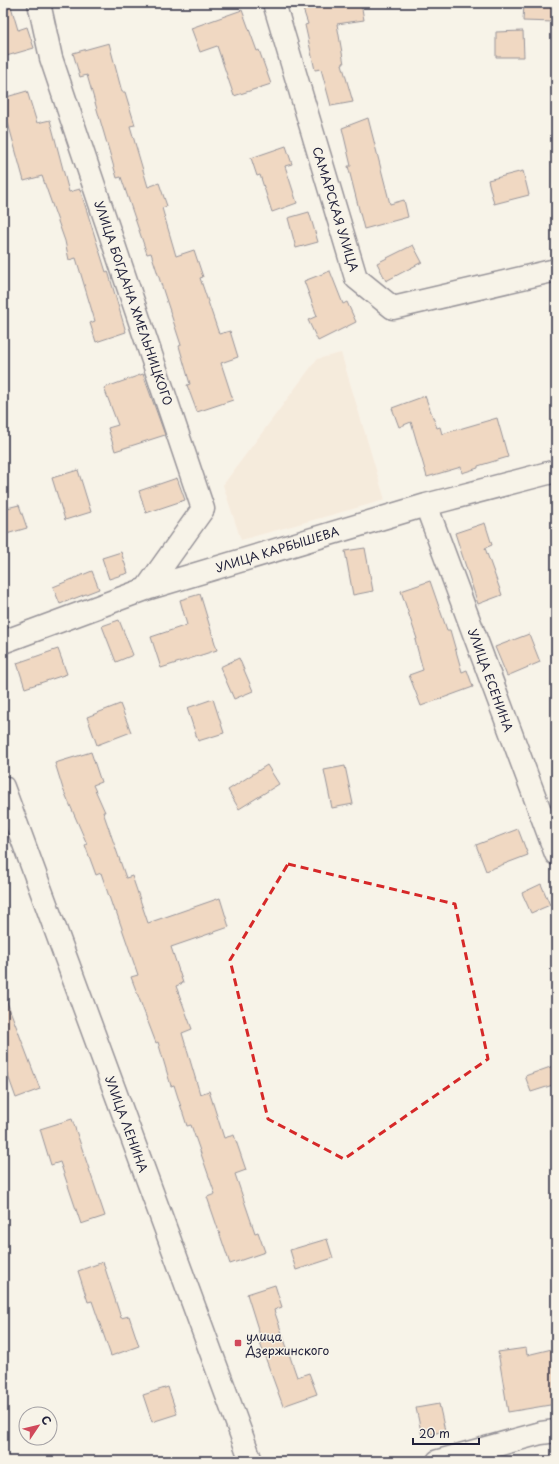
<svg xmlns="http://www.w3.org/2000/svg" width="559" height="1464" font-family="'Playpen Sans',sans-serif">
<style>
.built{fill:#f2e2cf}
.building{fill:#e6b996;stroke:#22223b}
.lines{fill:none;stroke-linecap:round;stroke-linejoin:round}
.minor-casing{stroke:#22223b;stroke-width:25}
.minor{stroke:#f7f3e8;stroke-width:22}
.marked{fill:none;stroke:#d62828;stroke-width:3;stroke-dasharray:8 5;stroke-linejoin:round}
.poi-dot{fill:#d1495b;stroke:#f7f3e8;stroke-width:1.5}
.labels{text-anchor:middle;dominant-baseline:central;stroke-width:3;stroke-linejoin:round;paint-order:stroke}
.street-label{font-size:12px;fill:#22223b;stroke:#f7f3e8}
.poi-label{font-size:12px;fill:#22223b;stroke:#f7f3e8;text-anchor:start}
</style>
<rect width="100%" height="100%" fill="#f7f3e8"/>
<filter id="ink" filterUnits="userSpaceOnUse"><feTurbulence type="fractalNoise" baseFrequency=".025" numOctaves="2"/><feDisplacementMap in="SourceGraphic" scale="8" xChannelSelector="R" yChannelSelector="G"/><feConvolveMatrix kernelMatrix="1 2 1 2 8 2 1 2 1" color-interpolation-filters="sRGB"/></filter>
<g filter="url(#ink)">
<!-- built -->
<path class="built" d="M341,353L385,500L241,540L223,485L317,359Z"/>
<!-- building -->
<path class="building" d="M3,3H10L18,30L27,27L34,48L3,57Z
M301,3H361L364,20L337,24L344,64H342L353,102L331,106L321,69L315,70L305,25L308,24Z
M524,3H554V22L523,21Z
M242,10L257,51L259,50L271,84L234,96L217,46L200,52L191,28Z
M523,31L524,57H496V32Z
M109,43L122,92H125L135,125L130,126L148,187L159,183L167,206L162,208L176,256L194,250L203,277L200,278L219,334L230,331L238,357L221,363L233,400L197,412L187,385L190,384L179,346L181,345L151,253L147,254L121,177L117,178L87,75L80,77L73,53Z
M27,91L37,123L50,120L69,192L80,189L106,272L108,271L126,332L96,342L90,323L95,321L76,258L69,260L65,241L42,176L24,181L3,105V98Z
M368,118L390,204L404,200L408,217L364,229L348,166H351L342,128Z
M286,146L292,164L285,166L297,203L272,212L260,175L257,176L251,158Z
M523,171L529,195L494,204L488,180Z
M309,212L318,242L296,248L288,218Z
M413,245L422,262L386,281L377,263Z
M330,271L343,304L347,302L356,322L318,341L308,320L317,316L304,281Z
M143,374L165,435L115,451L108,428L118,425L104,388Z
M425,396L437,428L440,427L442,434L497,418L508,457L478,466V468L462,473L461,467L427,477L411,422L399,427L392,408Z
M78,470L91,512L65,520L52,478Z
M177,478L185,500L146,513L139,491Z
M19,505L27,528L3,535V509Z
M485,523L492,545L485,548L502,595L478,604L455,533Z
M365,548L373,591L353,595L345,551Z
M121,552L128,573L109,579L102,558Z
M92,571L99,589L60,604L53,587Z
M430,581L447,630H450L462,672L467,670L473,687L421,706L409,675L423,670L415,640L417,639L401,591Z
M200,594L217,650L161,668L151,637L187,625L180,600Z
M119,620L133,655L116,662L102,626Z
M529,634L540,662L507,676L495,647Z
M58,649L67,674L25,688L17,663Z
M239,658L253,691L234,699L220,667Z
M213,699L224,733L198,741L187,708Z
M120,704L131,732L97,745L87,717Z
M91,752L101,782L93,785L105,812H103L126,878L132,876L148,923L220,898L229,927L171,947L183,983L176,986L192,1029L182,1033L200,1094L209,1091L224,1138L234,1135L246,1170L235,1174L255,1233L258,1232L265,1252L230,1264L207,1197L215,1194L191,1125L187,1126L174,1085L171,1086L158,1042L156,1043L131,977L138,975L116,911H114L101,873L96,875L85,845L87,844L63,789L55,763Z
M267,765L279,784L239,809L228,790Z
M345,766L353,804L332,808L324,770Z
M518,829L528,855L486,871L476,845Z
M541,884L550,905L531,913L522,893Z
M3,997H5L40,1089L16,1098L3,1062Z
M556,1065V1084L531,1092L525,1076Z
M72,1119L105,1216L81,1224L60,1162L51,1165L40,1129Z
M327,1239L333,1258L296,1270L290,1250Z
M103,1262L121,1318L129,1316L139,1346L111,1356L92,1301L88,1302L78,1271Z
M275,1285L282,1307L274,1310L297,1377L309,1373L317,1394L283,1406L260,1343L262,1342L247,1294Z
M526,1348L527,1355L556,1348V1404L508,1412L498,1352Z
M168,1387L177,1414L152,1422L143,1395Z
M439,1404L445,1431L422,1436L416,1408Z"/>
<g class="lines">
<defs>
<path id="minor" d="M39,3L51,58L203,509L146,589
M274,3L356,278L393,308L556,270
M426,505L556,854
M3,642L146,589L426,505L556,471
M3,787L251,1461
M438,1461L541,1433L556,1431"/>
</defs>
<!-- minor casing -->
<use href="#minor" class="minor-casing"/>
<!-- minor -->
<use href="#minor" class="minor"/>
</g>
</g>
<!-- marked area -->
<path d="M0 0H559V1464H0ZM288,864L455,904L488,1059L344,1159L268,1119L230,960Z" fill="#f7f3e8" fill-opacity=".55" fill-rule="evenodd"/>
<path class="marked" d="M288,864L455,904L488,1059L344,1159L268,1119L230,960Z"/>
<!-- markers -->
<rect class="poi-dot" x="234" y="1339" width="8" height="8" rx="2"/>
<g class="labels">
<!-- street labels -->
<g class="street-label">
<text transform="translate(336 209) rotate(73)">САМАРСКАЯ УЛИЦА</text>
<text transform="translate(134 303) rotate(71)">УЛИЦА БОГДАНА ХМЕЛЬНИЦКОГО</text>
<text transform="translate(277 549) rotate(-17)">УЛИЦА КАРБЫШЕВА</text>
<text transform="translate(491 680) rotate(70)">УЛИЦА ЕСЕНИНА</text>
<text transform="translate(127 1124) rotate(70)">УЛИЦА ЛЕНИНА</text>
</g>
<!-- poi labels -->
<g class="poi-label">
<text x="246" y="1336">улица<tspan x="246" dy="14">Дзержинского</tspan></text>
</g>
</g>
<!-- margin -->
<rect width="559" height="1464" fill="none" stroke="#f7f3e8" stroke-width="16"/>
<rect x="8" y="8" width="543" height="1448" fill="none" stroke="#22223b" stroke-width="1.5" filter="url(#ink)"/>
<!-- north arrow -->
<g transform="translate(38 1426) rotate(55)"><circle r="19" fill="#f7f3e8" stroke="#a29fa3"/>
<path d="M0-3L7 15L0 10L-7 15Z" fill="#d1495b"/>
<text y="-6" font-size="11" font-weight="bold" text-anchor="middle" fill="#22223b">С</text>
</g>
<!-- scale -->
<path d="M413 1438v6h66v-6" fill="none" stroke="#22223b" stroke-width="2"/>
<text x="419" y="1438" font-size="12" fill="#22223b" stroke="#f7f3e8" stroke-width="3" paint-order="stroke">20 m</text>
</svg>
